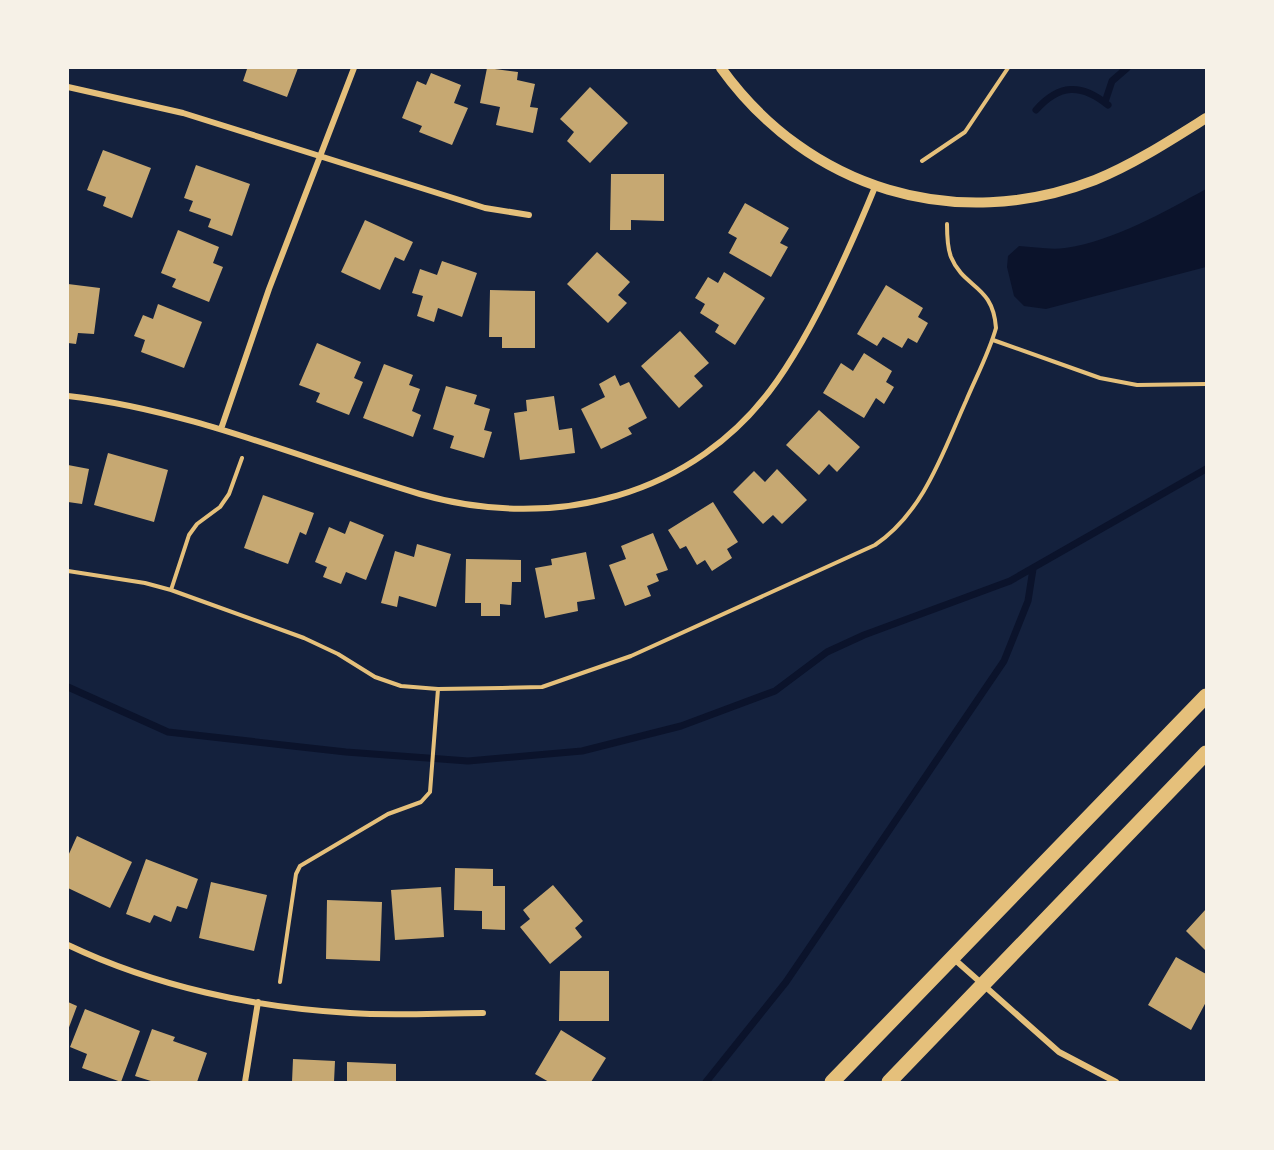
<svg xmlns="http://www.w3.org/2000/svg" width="1274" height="1150" font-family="Ubuntu,sans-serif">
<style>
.water{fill:#0b132b}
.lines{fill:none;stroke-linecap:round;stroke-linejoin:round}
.stream{stroke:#0b132b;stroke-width:7}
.building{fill:#c6a872}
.path{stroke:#e5c07b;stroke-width:4}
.minor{stroke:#e5c07b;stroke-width:6}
.tertiary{stroke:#e5c07b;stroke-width:10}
.primary{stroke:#e5c07b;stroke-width:15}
</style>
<rect width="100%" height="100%" fill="#14213d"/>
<!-- water -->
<path class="water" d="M1206,189V267L1046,309L1024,306L1014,296L1007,267L1008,256L1019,246C1034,247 1051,250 1065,248C1114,241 1164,212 1206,189Z"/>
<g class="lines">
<!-- stream -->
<path class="stream" d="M1105,102L1112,81L1127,68
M1036,110C1059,84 1081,83 1108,105
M68,687L168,732L346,752L468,761L582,751L681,726L775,691L827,652L864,635L1010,581L1206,469
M706,1082L786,982L1004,661L1028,601L1033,569"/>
</g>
<!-- building -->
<path class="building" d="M243,68H298L287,97L243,81L247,69Z
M487,68L518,72L517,80L535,84L530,107L538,108L533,133L496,125L500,107L480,103Z
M431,73L461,85L454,103L468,108L452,145L419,132L422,126L402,118L417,81L426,85Z
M590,87L628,123L590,163L567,141L574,132L560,119Z
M103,150L151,168L132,218L103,206L106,197L87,190Z
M196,165L250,184L232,236L208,227L211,219L189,211L193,201L184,198Z
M611,174H664V221L631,220V230H610Z
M745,203L789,228L780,243L788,247L771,277L729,253L737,238L728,233Z
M365,220L413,242L404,261L395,257L380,290L341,272Z
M178,230L219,247L213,263L223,267L209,302L172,287L176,279L161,273Z
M597,252L630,282L618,295L627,303L608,323L567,284Z
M442,261L477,273L462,317L438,308L434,322L417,316L423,296L412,293L420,269L437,275Z
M724,272L765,298L735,345L715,332L719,325L700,313L705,304L695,298L708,277L718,283Z
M68,284L100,288L94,334L78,333L76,344L68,343Z
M886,285L923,308L918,317L928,323L917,343L908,338L902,348L883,337L877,346L857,334Z
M490,290L535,291V348H502V337H489Z
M158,304L202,322L184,368L141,352L145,340L134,336L143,315L153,319Z
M680,331L709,363L694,376L703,386L679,408L641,366Z
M317,343L361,362L354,378L363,382L349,415L316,402L320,393L299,385Z
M864,353L892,371L886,382L894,387L884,404L876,398L864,418L823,393L841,363L853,371Z
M384,364L413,375L409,385L420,389L412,411L421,415L413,437L363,418Z
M615,375L620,386L629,382L647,418L628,428L632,434L601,449L581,409L605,397L599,384Z
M446,386L477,395L474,404L490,409L484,430L492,432L484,458L450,448L454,436L433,429Z
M554,396L559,430L572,428L575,453L520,460L514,413L527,411L526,400Z
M819,410L860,447L837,472L829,464L819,475L786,445Z
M108,453L168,470L154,522L94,505Z
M68,465L89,469L82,504L68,502Z
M777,469L807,500L782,524L773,515L763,524L733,492L754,471L765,482Z
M263,495L314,513L306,535L300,532L288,564L244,548Z
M713,502L738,542L727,549L732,558L712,571L705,560L697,565L686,546L680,549L668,530Z
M350,521L384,535L366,580L346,572L341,584L323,577L327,567L315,562L329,527L345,534Z
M653,533L668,570L656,574L659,581L647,586L651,596L625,606L609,565L626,559L621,546Z
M417,544L451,554L436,607L399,596L397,607L381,603L395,551L414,557Z
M586,552L595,599L577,602L578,611L545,618L535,568L552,565L551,559Z
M466,559L521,560V582H512L511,605L500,604V616H481V603H465Z
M77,836L132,862L110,908L68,888V856Z
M146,859L198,879L187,909L177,906L171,922L154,915L150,923L126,914Z
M455,868L493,869V886H505V930L482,929V911L454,910Z
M211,882L267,895L254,951L199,938Z
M553,885L583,921L575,928L582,937L550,964L520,927L530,919L523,910Z
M441,887L444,937L395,940L391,890Z
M327,900L382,902L380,961L326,959Z
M1206,909V951L1186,931Z
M1176,957L1206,974V1002L1191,1030L1148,1005Z
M560,971H609V1021H559Z
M68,1002L77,1006L68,1030Z
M85,1009L140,1031L121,1082L82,1068L87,1054L70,1047Z
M152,1029L175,1037L173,1041L207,1053L197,1082H154L135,1076Z
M561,1030L606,1058L591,1082H549L535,1074Z
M293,1059L335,1061L334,1082H292Z
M347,1062L396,1064V1082H347Z"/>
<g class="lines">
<!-- path -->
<path class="path" d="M922,161L965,132L1008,68
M993,340L1100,378L1137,385L1206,384
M68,571L145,583L171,590L304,638L338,654L375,677L401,686L438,689L502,688L542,687L631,656L875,545C924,512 943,452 966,401C976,377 989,353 996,328C993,284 964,289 951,257C947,247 947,235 947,224
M171,590L189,535L197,524L220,507L229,494L242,458
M280,982L296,874L300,866L388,814L421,802L430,792L438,689"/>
<!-- minor -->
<path class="minor" d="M68,87L183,113L485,208L529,215
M68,396C190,410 302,459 420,494C552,532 695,498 777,381C815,327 850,248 875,187
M221,429L269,289L354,68
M68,945C154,986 255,1008 350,1013C394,1016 439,1013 483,1013
M953,958L1059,1052L1116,1082
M245,1082L258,1002"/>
<!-- tertiary -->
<path class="tertiary" d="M721,68C808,189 955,234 1095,180C1134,164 1171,140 1206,118"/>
<!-- primary -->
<path class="primary" d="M832,1082L1206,696
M889,1082L1206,753"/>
</g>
<!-- border -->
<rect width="1274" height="1150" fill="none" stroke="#f6f1e7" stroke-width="138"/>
</svg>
